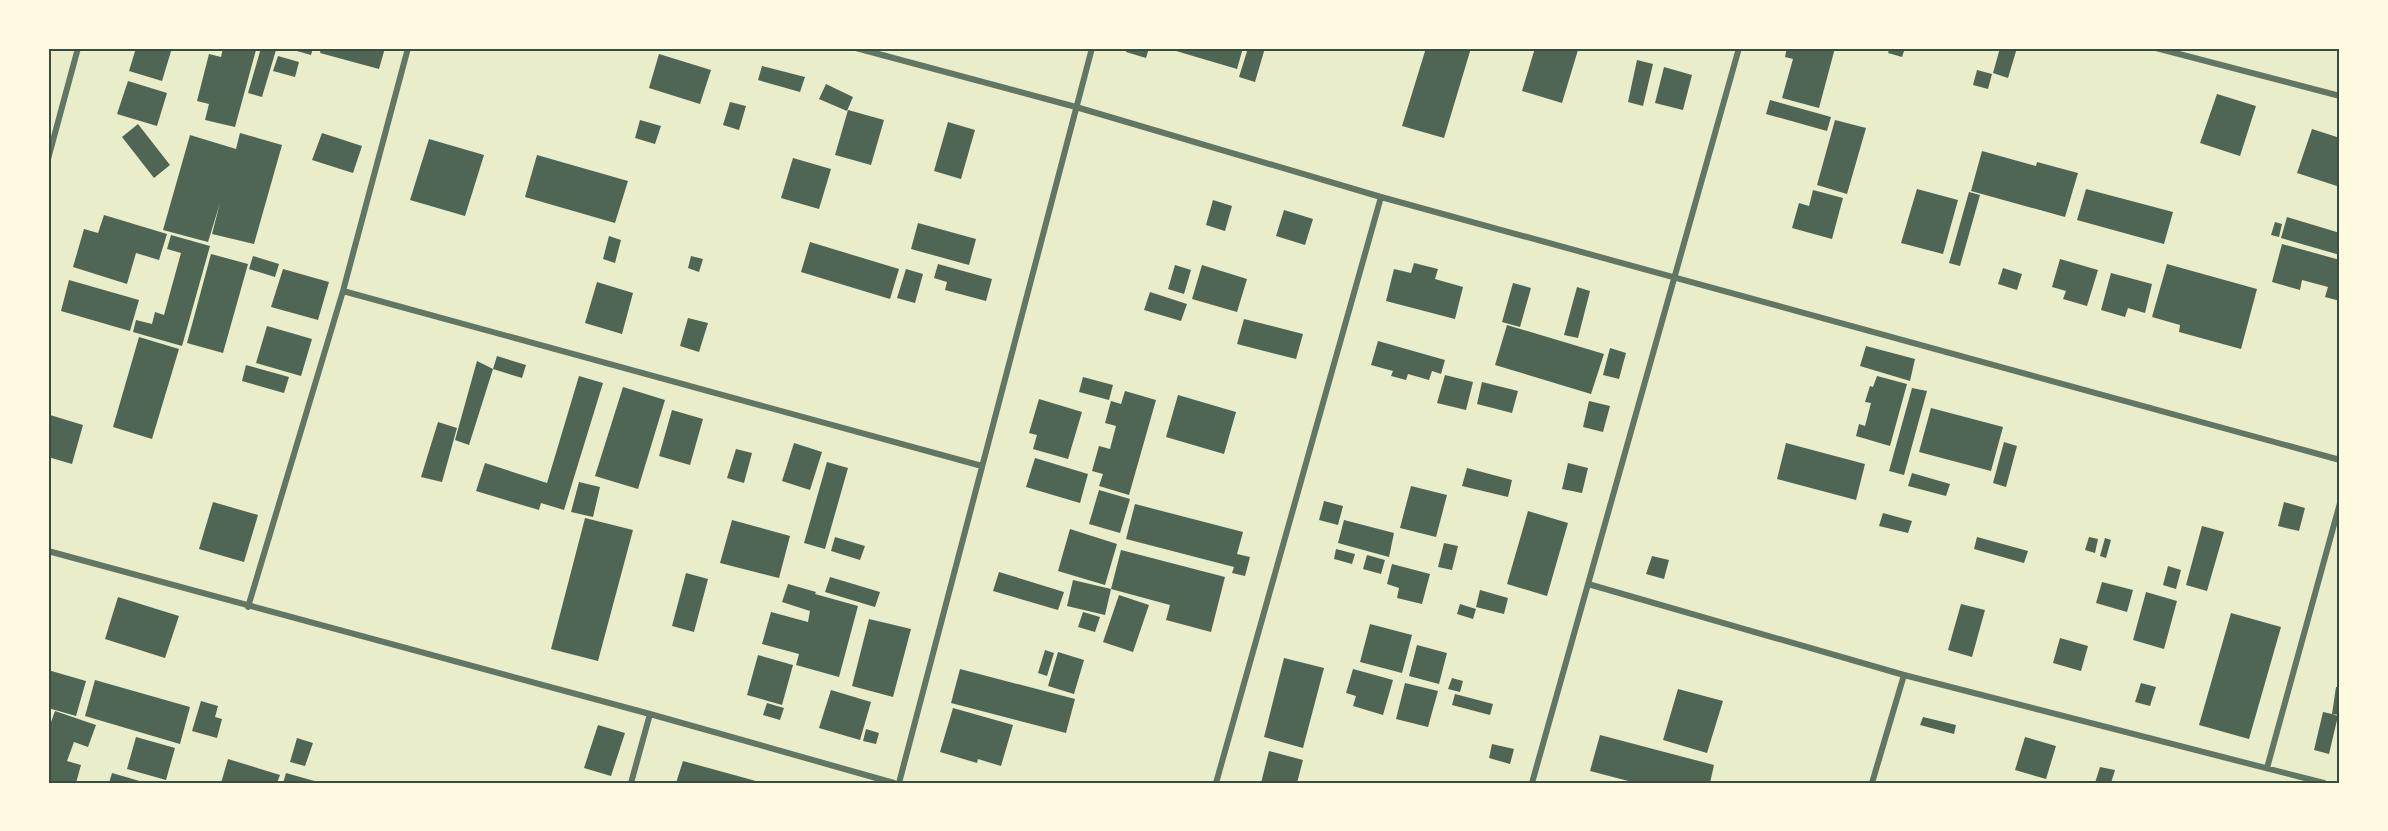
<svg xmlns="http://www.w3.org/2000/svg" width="2388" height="831" font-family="'DejaVu Sans',sans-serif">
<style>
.building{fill:#4f6655}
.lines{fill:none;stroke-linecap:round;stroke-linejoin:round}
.minor{stroke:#617663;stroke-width:6}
.neatline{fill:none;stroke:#344e41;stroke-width:2}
</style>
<rect width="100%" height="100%" fill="#e9edc9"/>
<!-- building -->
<path class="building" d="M136,48H172L162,81L129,71Z
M223,48H248L256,50L235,127L205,120L209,104L197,101L209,54L221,57Z
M261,48L276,50L262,97L248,93Z
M286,48H313L311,55Z
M321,48H385L379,69L320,53Z
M1127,48H1149L1146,58L1126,52Z
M1166,48H1243L1237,69Z
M1248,48H1265L1255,82L1239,77Z
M1426,48H1471L1444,138L1402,126Z
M1535,48L1578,50L1562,103L1522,91Z
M1787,48H1835L1819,108L1782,98L1793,59L1785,57Z
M1890,48H1905L1902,57L1888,53Z
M2000,48H2017L2008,78L1993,73Z
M659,54L711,70L700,104L649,88Z
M278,56L299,62L295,77L273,71Z
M1637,60L1653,64L1643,106L1628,102Z
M762,66L805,77L800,92L758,80Z
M1664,67L1692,75L1683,110L1655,103Z
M1977,70L1992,74L1988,89L1973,85Z
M128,81L167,93L157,126L117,114Z
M826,84L853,97L847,111L819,99Z
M2217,94L2256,106L2240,156L2200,143Z
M1770,100L1831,117L1827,131L1766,114Z
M730,102L746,106L739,130L723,125Z
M848,110L884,120L871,165L835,155Z
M640,120L661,126L655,144L635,138Z
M1835,120L1866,128L1847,194L1817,185Z
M948,122L975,130L961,179L934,171Z
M138,124L170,165L154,178L122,137Z
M2312,129L2340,138V187L2297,173Z
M240,133L282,145L254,244L212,234L220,203L208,242L163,230L190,135L236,149Z
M322,133L362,146L353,173L312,160Z
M429,139L484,155L465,216L410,200Z
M1982,151L2036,166L2037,162L2078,173L2065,217L1971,191Z
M537,155L628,181L615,223L525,197Z
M793,158L831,169L819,209L781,198Z
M1917,189L1958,200L1943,254L1901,243Z
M2086,189L2173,212L2164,244L2077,220Z
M1813,190L1843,198L1832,239L1792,228L1799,203L1809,206Z
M1969,192L1980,195L1960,266L1949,263Z
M1213,200L1232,206L1225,231L1206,225Z
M1284,210L1313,219L1305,245L1276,236Z
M104,215L167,234L159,260L136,253L127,284L73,267L84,229L98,233Z
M2287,217L2340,233V255L2281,238Z
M2275,222L2282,224L2279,237L2271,235Z
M918,223L976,239L969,265L911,249Z
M171,235L210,246L182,346L133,332L136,320L152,324L155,312L164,315L181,253L167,249Z
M609,236L621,240L615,263L603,259Z
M810,242L899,269L890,299L801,272Z
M2282,244L2340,260V301L2325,297L2328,287L2302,280L2300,290L2272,282Z
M211,254L248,264L223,353L187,343Z
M253,256L279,264L275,277L249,269Z
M691,256L703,259L699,272L688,268Z
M2060,259L2098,270L2087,306L2063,299L2066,291L2052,287Z
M1414,263L1438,269L1435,279L1463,287L1455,319L1386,301L1394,269L1411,273Z
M938,264L992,279L986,301L945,290L947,282L934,278Z
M2167,264L2257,289L2241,349L2179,332L2180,325L2152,317Z
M1175,265L1191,270L1184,294L1168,289Z
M1202,265L1247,279L1237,312L1192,299Z
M2003,268L2022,274L2017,290L1998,284Z
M283,269L329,282L318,320L271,307Z
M906,269L923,274L915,303L897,298Z
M2111,273L2152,284L2145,313L2128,308L2125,317L2101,310Z
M69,280L139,300L130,331L61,311Z
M597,282L633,293L622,334L585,323Z
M1513,283L1531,288L1520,327L1502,322Z
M1577,287L1590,291L1578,338L1564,335Z
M1150,292L1187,304L1181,321L1144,310Z
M688,318L708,323L699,352L680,346Z
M1244,319L1303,334L1296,359L1237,344Z
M1507,325L1604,354L1591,394L1495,365Z
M267,326L312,339L301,376L256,363Z
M139,337L179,349L152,439L113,427Z
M1378,341L1445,360L1441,374L1432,371L1429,380L1408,374L1406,380L1391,376L1393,371L1371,365Z
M1866,346L1915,359L1910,381L1860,366Z
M1610,348L1626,353L1619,379L1603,375Z
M497,356L526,365L522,378L493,369Z
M477,361L493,369L469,445L455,440Z
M246,365L289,377L284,393L242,381Z
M1445,375L1473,382L1466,410L1437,403Z
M579,376L603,383L564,510L541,503L539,510L476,491L485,463L547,483Z
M1877,376L1907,384L1890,446L1856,436L1859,424L1865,426L1871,403L1865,402L1870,386L1873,387Z
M1083,377L1113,385L1109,400L1079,392Z
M1482,382L1518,391L1512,413L1477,404Z
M623,387L665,400L638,489L595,476Z
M1912,388L1927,391L1904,475L1889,471Z
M1125,391L1156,400L1129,495L1099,486L1103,474L1092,471L1099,446L1110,449L1116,426L1105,423L1111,401L1121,404Z
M1178,395L1236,412L1224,454L1166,437Z
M1039,399L1082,412L1068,459L1033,449L1037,435L1029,433Z
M1589,401L1610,406L1603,432L1583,427Z
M1931,408L2003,427L1991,471L1919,452Z
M672,410L703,419L690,465L659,456Z
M50,415L83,425L72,464L48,457Z
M438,422L457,428L442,482L421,477Z
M2004,442L2017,446L2006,487L1993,483Z
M794,443L822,452L810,490L782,481Z
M1786,443L1865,464L1856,500L1777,479Z
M736,449L752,453L744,483L727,478Z
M1035,458L1088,474L1080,503L1026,487Z
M827,462L848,468L825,549L804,543Z
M1568,463L1588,468L1582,493L1562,489Z
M1467,468L1512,480L1508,497L1462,486Z
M1912,473L1950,484L1946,496L1908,486Z
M579,482L600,487L593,517L571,512Z
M1411,486L1447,495L1436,537L1400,528Z
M1099,490L1130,499L1120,533L1089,524Z
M1324,501L1343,506L1338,525L1319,520Z
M213,502L258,515L244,562L199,549Z
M2284,502L2305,508L2299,531L2278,526Z
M1135,504L1243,532L1237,554L1250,557L1245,576L1232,573L1234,567L1126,539Z
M1528,511L1568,523L1547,596L1507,584Z
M1883,513L1912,521L1908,533L1879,526Z
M585,518L633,530L598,661L551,649Z
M732,520L790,536L779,578L720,563Z
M1344,520L1394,533L1389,557L1338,543Z
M2202,526L2224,532L2207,591L2186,585Z
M1070,529L1117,544L1105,585L1058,571Z
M835,537L865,546L860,560L831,551Z
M1977,537L2028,551L2024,563L1974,549Z
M2089,537L2098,539L2095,553L2085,550Z
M2105,538L2111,540L2106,558L2100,556Z
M1444,543L1458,546L1452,570L1438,567Z
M1336,549L1355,554L1352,564L1334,559Z
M1121,550L1225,577L1211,632L1166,620L1170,605L1111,589Z
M1367,555L1385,560L1381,574L1363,569Z
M1652,556L1669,560L1664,579L1646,574Z
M1392,564L1430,574L1422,604L1397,598L1399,588L1387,584Z
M2168,566L2181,570L2176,589L2163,585Z
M999,572L1064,592L1058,610L993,591Z
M686,573L708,579L694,632L672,626Z
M830,577L880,592L875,607L825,592Z
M1073,580L1111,589L1105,615L1067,606Z
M2102,582L2133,590L2127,612L2096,603Z
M788,584L816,592L815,594L858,606L839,677L796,665L799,654L762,644L771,612L808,622L810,611L782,602Z
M1480,590L1508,598L1504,614L1476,607Z
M2146,592L2177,601L2164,649L2133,640Z
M1119,595L1149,605L1133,652L1103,642Z
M118,597L179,616L165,658L105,639Z
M1460,604L1476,609L1473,619L1457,614Z
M1961,604L1985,610L1972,657L1948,650Z
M1083,612L1100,617L1095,632L1078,627Z
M2231,613L2281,627L2249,739L2199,725Z
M869,619L911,629L893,697L852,686Z
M1370,624L1412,635L1402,673L1360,662Z
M2060,638L2088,646L2081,671L2053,663Z
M1417,645L1447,653L1439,684L1409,676Z
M1045,650L1054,653L1047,676L1038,673Z
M1058,652L1084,660L1074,694L1048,686Z
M758,655L793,665L782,705L747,695Z
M1284,658L1324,668L1303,748L1264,737Z
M960,669L1075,699L1066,733L951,703Z
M1353,669L1393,680L1383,715L1353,706L1356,696L1346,693Z
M48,670L86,681L76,716L48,708Z
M1452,678L1463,681L1460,692L1448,689Z
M95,680L190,707L180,744L85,716Z
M1405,683L1438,691L1428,727L1396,719Z
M2141,683L2156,687L2150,706L2135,702Z
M2336,687H2340V715L2332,714L2338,716L2329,754L2314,750L2323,712L2332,714Z
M1678,689L1723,701L1707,753L1663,740Z
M831,690L871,702L860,740L819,728Z
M1455,694L1493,704L1490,715L1452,705Z
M201,701L218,706L215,717L222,719L217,738L192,731Z
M767,703L784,708L780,720L763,715Z
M953,708L1013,725L1001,766L978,759L977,763L940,752Z
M55,711L96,725L88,747L74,742L67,761L81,765L76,783H48V721L51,722Z
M1923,717L1956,725L1954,734L1920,725Z
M598,725L625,733L611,776L584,768Z
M866,729L879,733L876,744L863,741Z
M1600,735L1714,765L1710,783H1636L1590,771Z
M136,737L175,748L166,780L127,769Z
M2025,737L2056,746L2046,779L2015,770Z
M297,738L313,743L305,766L290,762Z
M1492,744L1514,749L1510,764L1489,758Z
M1269,751L1303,760L1297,783H1261Z
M228,759L280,775L277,783H221Z
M683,761L756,781V783H676Z
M2100,767L2115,770L2111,783H2095Z
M112,773L143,782V783H109Z
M286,773L318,782V783H283Z"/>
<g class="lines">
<!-- minor -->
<path class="minor" d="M856,48L1076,107L1381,197L2340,460
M2156,48L2340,96
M48,159L78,48
M343,291L982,466
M48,551L650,714L894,783
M1588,584L1904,675L2324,783
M248,607L343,291L408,48
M2267,768L2340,503
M631,783L650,714
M899,783L1092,48
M1216,783L1381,197
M1532,783L1739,48
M1872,783L1904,675"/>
</g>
<!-- border -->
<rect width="2388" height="831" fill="none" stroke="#fefae0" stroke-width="99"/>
<rect x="50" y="50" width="2288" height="732" class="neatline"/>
</svg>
